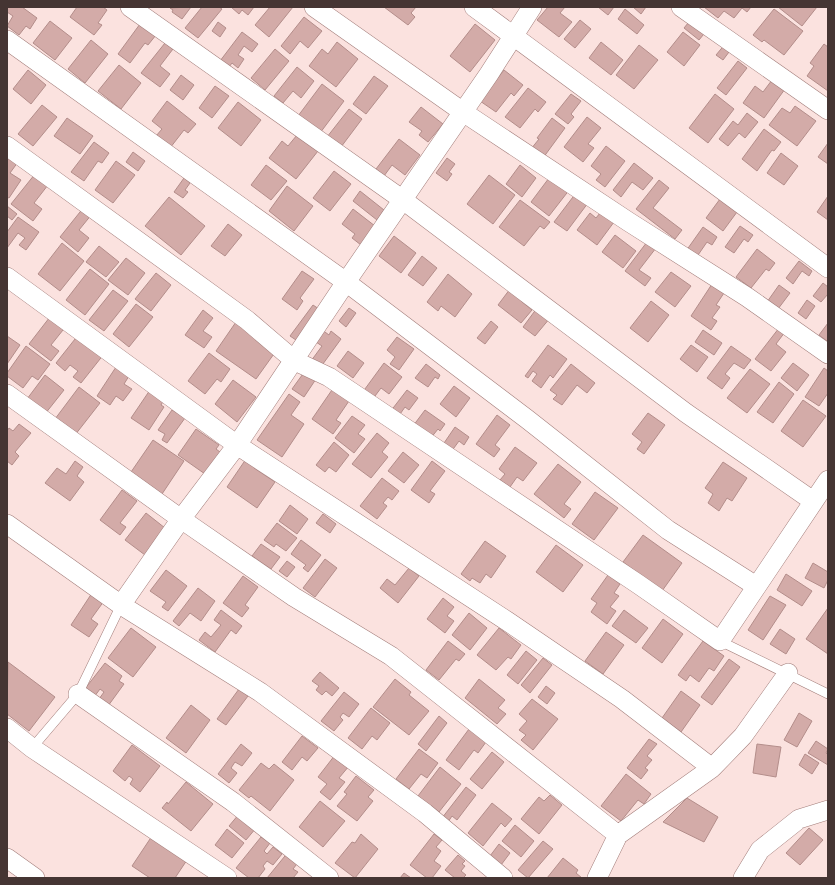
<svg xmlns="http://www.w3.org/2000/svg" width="835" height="885" font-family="'Public Sans',sans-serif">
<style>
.building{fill:#d3aba8;stroke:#b38d8a}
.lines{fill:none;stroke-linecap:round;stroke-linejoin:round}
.service-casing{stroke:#a37e7b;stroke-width:10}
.minor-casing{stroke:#a37e7b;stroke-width:20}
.service{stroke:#fff;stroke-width:9}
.minor{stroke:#fff;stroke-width:19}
</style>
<rect width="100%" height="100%" fill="#fbe2df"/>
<!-- building -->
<path class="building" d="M7,7H22L37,18L30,29L26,26L19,35L7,26L13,16L7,12Z
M77,7H103L107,10L98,23L102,25L94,35L70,17Z
M191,7L182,19L172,12L173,10L170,8Z
M202,7H219L222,9L198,38L185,28Z
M231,7H254L248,15L242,10L239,14Z
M270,7H293L269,37L255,25Z
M384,7H416L411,13L415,17L408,25Z
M548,7H565L560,13L572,22L559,37L537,20Z
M598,7H614L608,15Z
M633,7H646L641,14Z
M704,7H751L747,12L742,8L734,18L724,11L718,18Z
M778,7H817L802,26Z
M625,9L644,25L637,34L618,19Z
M774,9L803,31L784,55L764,40L762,42L753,35Z
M304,17L322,31L308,48L300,41L290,54L281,46Z
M693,17L708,29L699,40L684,28Z
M580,20L591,29L575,48L564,39Z
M50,21L72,38L55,60L33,43Z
M218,22L226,28L220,37L212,31Z
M140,24L156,35L148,45L145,43L130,63L118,54Z
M475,24L495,40L470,72L450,56Z
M242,32L258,44L252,52L244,46L238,55L244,59L238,68L232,63L229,67L220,61Z
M683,32L700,45L684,66L667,52Z
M91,40L108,54L85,83L68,69Z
M337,42L358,59L336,87L309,66L322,49L328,54Z
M601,42L623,60L611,75L589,58Z
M165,43L173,49L160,66L170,74L160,87L141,73Z
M726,43L732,48L723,60L716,55Z
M824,44L828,47V91L807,76L814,66L810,63Z
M639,45L658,60L634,89L616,75Z
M275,49L289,61L265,90L251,78Z
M738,61L747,68L726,95L717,88Z
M119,65L141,83L121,109L98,91Z
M297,67L314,81L301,98L293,91L283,103L274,96Z
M28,70L46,85L31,104L13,89Z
M504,70L523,85L514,96L511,93L496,112L480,101Z
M181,75L194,85L183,100L170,90Z
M374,76L388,86L366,114L353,104Z
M772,80L785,89L764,118L743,103L755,86L763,92Z
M322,84L344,101L320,133L298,116Z
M215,86L229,96L212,118L199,108Z
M528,88L546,102L538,112L535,109L520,128L505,117Z
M571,94L581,101L571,114L574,117L568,124L555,114Z
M715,94L734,109L708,143L689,128Z
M167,101L196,124L188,133L184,130L170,148L156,136L162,129L152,121Z
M238,102L261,120L241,146L218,128Z
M42,105L57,117L33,146L18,134Z
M795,106L816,121L797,146L769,125L782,108L790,113Z
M421,107L443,124L428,142L419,135L422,131L409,122Z
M349,109L362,119L341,147L327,137Z
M747,113L758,122L745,138L739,133L728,146L719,139L733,121L738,125Z
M587,117L601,128L588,144L594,148L583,162L564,147Z
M67,118L93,136L80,154L54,136Z
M552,118L565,128L543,158L531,149L539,139L537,138Z
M764,129L781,142L774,151L772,150L757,171L742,159Z
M297,135L318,151L296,179L269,158L282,141L288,146Z
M399,139L420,155L405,175L392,165L384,176L376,169Z
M94,142L109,153L102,163L98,161L84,181L71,172Z
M828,143V164L818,157Z
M606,146L625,161L605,187L596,180L601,174L591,166Z
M133,152L145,161L138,171L126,162Z
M781,153L798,166L784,185L767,173Z
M7,156L18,162L10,173L21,180L9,198L7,197Z
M447,158L455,164L449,172L452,174L447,181L436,173Z
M116,161L135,175L113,203L95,190Z
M634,163L653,178L643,190L632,182L621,197L613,190Z
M266,165L287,181L271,200L251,185Z
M520,165L536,178L522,197L506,184Z
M334,171L351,184L330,211L313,198Z
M35,174L48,185L34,203L42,209L33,221L11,204Z
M552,174L570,189L549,216L531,202Z
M489,175L515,195L493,224L467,204Z
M184,178L190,183L185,190L188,192L183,198L174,192Z
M659,180L669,188L653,208L682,230L675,239L636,209Z
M287,186L313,206L294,231L269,211Z
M360,191L384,210L377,220L353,201Z
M576,193L588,203L567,231L554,222Z
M828,196V220L817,212Z
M169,197L205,226L181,255L145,226Z
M720,199L737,212L723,231L706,218Z
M520,200L550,222L544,229L540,226L524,246L499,227Z
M7,206L17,214L12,220L7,216Z
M84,207L92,214L79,230L89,238L78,252L60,237Z
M604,208L617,218L597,245L577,230L590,213L596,218Z
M353,209L375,226L361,245L352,238L355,234L342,224Z
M18,217L39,232L26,250L19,245L25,238L18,233L7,248V232Z
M228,224L242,235L225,256L211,246Z
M740,226L753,235L748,242L744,239L734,253L725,247Z
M703,227L717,237L712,245L707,242L696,258L686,251Z
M615,235L636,251L623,268L602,252Z
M394,236L416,253L401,273L379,256Z
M647,242L656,248L639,270L651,278L645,286L625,271Z
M62,243L84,261L60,291L38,274Z
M99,246L119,262L106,277L86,262Z
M757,249L775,263L769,271L766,269L751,288L736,277Z
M422,256L437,268L423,286L408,275Z
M126,258L145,273L128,295L108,280Z
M799,261L812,271L809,276L802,271L793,284L786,278Z
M90,269L109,284L85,315L66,300Z
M302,271L314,279L300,298L303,301L297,310L282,299Z
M671,272L691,286L675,307L655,292Z
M156,273L171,285L151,311L135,299Z
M448,274L472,294L455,317L441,306L438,311L427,302Z
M823,283L828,287V294L821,302L813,296Z
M712,284L724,293L716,305L720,307L712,318L717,321L711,330L691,316Z
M779,285L790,293L778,309L767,302Z
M510,289L523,299L521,301L532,310L521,323L498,305Z
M113,290L128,301L104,331L89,320Z
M807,300L815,306L806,319L798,313Z
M651,301L669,315L648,342L630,328Z
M136,304L153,317L129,347L113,334Z
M313,305L322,311L299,342L290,336Z
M349,308L356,313L346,327L339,321Z
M537,308L550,318L535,336L523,327Z
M203,310L213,318L203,331L212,337L204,348L185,335Z
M53,313L67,325L51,345L59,351L51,361L29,344Z
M491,321L498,327L485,344L477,338Z
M236,322L276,351L256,379L216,351Z
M828,323V340L827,341L819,335Z
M779,328L785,332L776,344L786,352L771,371L755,359Z
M321,329L329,335L331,331L341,339L320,368L311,361L322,346L313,340Z
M703,330L722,343L714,355L695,342Z
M79,334L104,354L81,383L73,377L78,371L70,365L65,371L56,363Z
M7,336L20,345L7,364Z
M397,337L414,349L399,370L390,364L395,357L387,350Z
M548,345L567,359L553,378L550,375L541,388L532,381L537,374L533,371L528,378L525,376Z
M691,345L708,357L697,372L680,359Z
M26,346L50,364L38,380L32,376L23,388L7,376V373Z
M731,346L751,360L744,369L734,363L725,374L730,378L722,389L707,378Z
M348,351L364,363L353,378L337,366Z
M209,353L230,369L221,382L217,379L205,394L188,381Z
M384,363L402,377L389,394L381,388L372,400L362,393Z
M793,363L809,375L797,391L781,378Z
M426,364L440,375L438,379L435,377L428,387L415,378Z
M571,364L595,383L587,393L577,385L562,405L553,399L557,395L550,390Z
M116,367L129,376L124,384L132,389L123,401L116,396L110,405L97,396Z
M824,368L828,371V393L819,406L805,397Z
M750,369L770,384L747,413L727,398Z
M305,371L316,379L304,397L292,389Z
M45,375L64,390L45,414L27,399Z
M233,380L256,397L237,422L215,404Z
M779,382L794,394L773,423L757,412Z
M454,386L470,398L456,417L440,404Z
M79,387L100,403L75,435L55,419Z
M334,387L351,398L336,420L341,423L333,434L312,419Z
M150,390L164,400L161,405L164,407L149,430L131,418Z
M407,390L418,398L409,410L405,407L398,417L390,412Z
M289,394L300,402L291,415L304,424L282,457L257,440Z
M803,400L826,416L803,447L781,431Z
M172,410L185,418L167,443L162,440L165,434L158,430Z
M425,410L445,424L440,431L438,429L430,439L413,426Z
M648,413L665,425L644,454L637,449L642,442L632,434Z
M497,415L510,425L495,445L500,449L494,457L476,444Z
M352,416L365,425L358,434L365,439L354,453L335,438Z
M19,424L31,433L15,452L19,456L12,465L7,461V431L9,428L13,431Z
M455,427L469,437L464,445L459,441L451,452L442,446Z
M196,429L219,445L216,449L220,452L205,474L178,455Z
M377,433L389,443L382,452L388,457L371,478L352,464Z
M153,440L184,461L162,494L131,472Z
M334,442L349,455L336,472L329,467L325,472L316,465Z
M515,447L537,463L523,481L517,477L510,487L500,480L505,474L499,469Z
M403,452L419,465L404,483L388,471Z
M246,459L256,466L254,468L275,482L257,508L227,487Z
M75,461L83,467L77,476L84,482L70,501L45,483L57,468L66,474Z
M432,461L445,471L430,491L435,494L429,503L411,490Z
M723,462L747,478L732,501L727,498L719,511L708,503L713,494L705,488Z
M558,464L581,482L564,504L571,509L564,518L534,494Z
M382,478L399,491L392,500L388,497L383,503L387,506L377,519L360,506Z
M122,490L137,501L120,523L126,527L120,535L100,520Z
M595,492L618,508L594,540L572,524Z
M290,505L308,519L297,534L279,521Z
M146,513L165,528L145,555L125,540Z
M323,514L336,524L330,533L316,523Z
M277,523L297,538L286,551L276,544L274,547L264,540Z
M643,535L682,563L662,591L623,562Z
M301,540L321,555L308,572L303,568L306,565L291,554Z
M485,541L506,556L491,578L486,574L480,583L472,578L470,581L461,574Z
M261,544L280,557L271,569L252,556Z
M556,545L583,565L563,592L536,572Z
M325,559L337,568L315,597L303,588Z
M287,561L295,567L287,577L279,571Z
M813,563L828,572V580L824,588L805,578Z
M409,568L419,576L398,603L380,588L387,579L395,585Z
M166,570L187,586L168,611L162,607L166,602L150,591Z
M786,574L812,591L802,606L777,590Z
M608,575L620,584L614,593L619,596L610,607L616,611L607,624L591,612L597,603L591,599Z
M243,576L258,587L245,605L249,608L242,617L223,603Z
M198,588L215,601L201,621L190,613L179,626L173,621Z
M92,593L104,601L91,619L98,624L89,637L71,625Z
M770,596L786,605L763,640L748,630Z
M443,598L454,607L447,616L454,621L445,633L427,619Z
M828,608V654L806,639Z
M221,610L242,626L236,634L231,630L215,652L199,640L205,632L211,637L221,625L214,620Z
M624,610L648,628L636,643L612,626Z
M469,613L487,628L470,650L452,635Z
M663,619L683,634L662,663L642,648Z
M131,628L156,647L133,677L108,658Z
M499,628L521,645L511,659L508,657L496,670L477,655Z
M780,629L795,639L786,654L770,644Z
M606,632L624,645L603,674L585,661Z
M448,641L465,654L459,661L456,659L439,680L426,670Z
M703,641L724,656L714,671L709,668L699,682L690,675L686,681L678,675Z
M526,651L537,660L518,684L507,675Z
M543,658L552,665L530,693L521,685Z
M729,659L740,667L712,705L701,697Z
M8,662L55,697L29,731L7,714Z
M105,663L122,676L119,681L124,684L108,706L99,699L104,692L100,689L94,697L84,690Z
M320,672L339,688L332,696L326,691L322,695L316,690L319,686L312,681Z
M395,679L411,692L409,695L429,711L409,735L373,707Z
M479,679L505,700L498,708L506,714L497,724L465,698Z
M546,686L555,693L547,704L538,697Z
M239,689L248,696L226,725L217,719Z
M681,691L700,705L681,732L662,718Z
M344,692L359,704L349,717L343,713L340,717L343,720L334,731L321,721Z
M532,699L558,719L533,750L521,740L526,735L519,730L527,721L519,714Z
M191,705L210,720L186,753L166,738Z
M371,708L390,723L377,740L372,736L362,749L348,738Z
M799,713L812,721L797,747L784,740Z
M439,716L447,723L426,751L418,744Z
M469,729L486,742L478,753L474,750L459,770L446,760Z
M302,736L318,748L307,761L302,757L292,770L282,762Z
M649,739L657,744L647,756L652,760L645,768L648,770L641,779L627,768Z
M816,741L828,749L826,753L828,755V765L808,753Z
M241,744L252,753L242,766L235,762L231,768L237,773L229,783L218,774Z
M757,744L781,747L776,777L753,773Z
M132,745L160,766L140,792L130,784L133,779L129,776L125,781L113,771Z
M419,749L438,763L427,778L421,774L409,789L396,779Z
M492,752L504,762L482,789L470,779Z
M805,754L819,763L812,774L799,765Z
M335,755L349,766L339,778L345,782L330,800L320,792L327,784L318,777Z
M261,763L269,769L274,764L294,780L270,811L251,796L249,798L239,790Z
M440,767L461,784L439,812L418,796Z
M626,774L651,794L644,804L638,800L621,821L601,806Z
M356,776L374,790L368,797L373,801L357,821L337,806L347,794L344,792Z
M186,782L213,804L191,831L162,808L167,802L168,804Z
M466,787L476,795L457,820L452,816L448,822L442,818Z
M550,795L562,805L539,834L521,819L539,797L544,801Z
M687,798L718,817L704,842L663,822Z
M320,801L345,821L323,847L299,827Z
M492,803L512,819L505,827L501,823L483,846L468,833Z
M239,814L256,828L246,840L229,826Z
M515,825L534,841L521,857L502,841Z
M809,828L823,840L800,865L786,853Z
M227,829L244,843L232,858L215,845Z
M361,834L378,849L355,878L335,863L352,842L355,843Z
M434,834L442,840L436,847L441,851L434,861L441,866L432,878H427L410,865Z
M152,836L187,860L175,878H150L132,866Z
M261,837L270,843L264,851L267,854L273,847L282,854L273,865L267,861L263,866L265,869L258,878H249L236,868Z
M543,841L553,849L528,878L518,870Z
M499,844L510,853L501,865L490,856Z
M289,851L300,860L293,869L298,872L293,878H267Z
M458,855L465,861L462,864L465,866L461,871L466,875L463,878H455L445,870Z
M563,858L578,870L576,873L582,878H547Z
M404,873L411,878H400Z"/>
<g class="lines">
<defs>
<path id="service" d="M720,641L828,694
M32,748L78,694L121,605"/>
<path id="minor" d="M130,7L403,200L686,413L813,501
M314,7L463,112L629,222L747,297L828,354
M474,7L828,268
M681,7L828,110
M7,40L346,282L527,419L668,530L756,586
M7,146L247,320L295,361L329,377L638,584L720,641L828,480
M7,277L237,445L507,621L622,699L712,768
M7,394L181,519L294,597L391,656L618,835
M7,524L121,605L260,692L425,813L503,878
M121,605L181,519L237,445L346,282L489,74L532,7
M78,694L233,802L329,878
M7,728L32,748L227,878
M7,858L35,878
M597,878L618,835L712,768L743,736L788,673
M743,878L760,850L799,819L828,810"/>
</defs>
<!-- service casing -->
<use href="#service" class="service-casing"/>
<!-- minor casing -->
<use href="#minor" class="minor-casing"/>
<!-- service -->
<use href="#service" class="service"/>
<!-- minor -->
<use href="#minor" class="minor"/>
</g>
<!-- border -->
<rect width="835" height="885" fill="none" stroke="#453533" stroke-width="16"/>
</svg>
